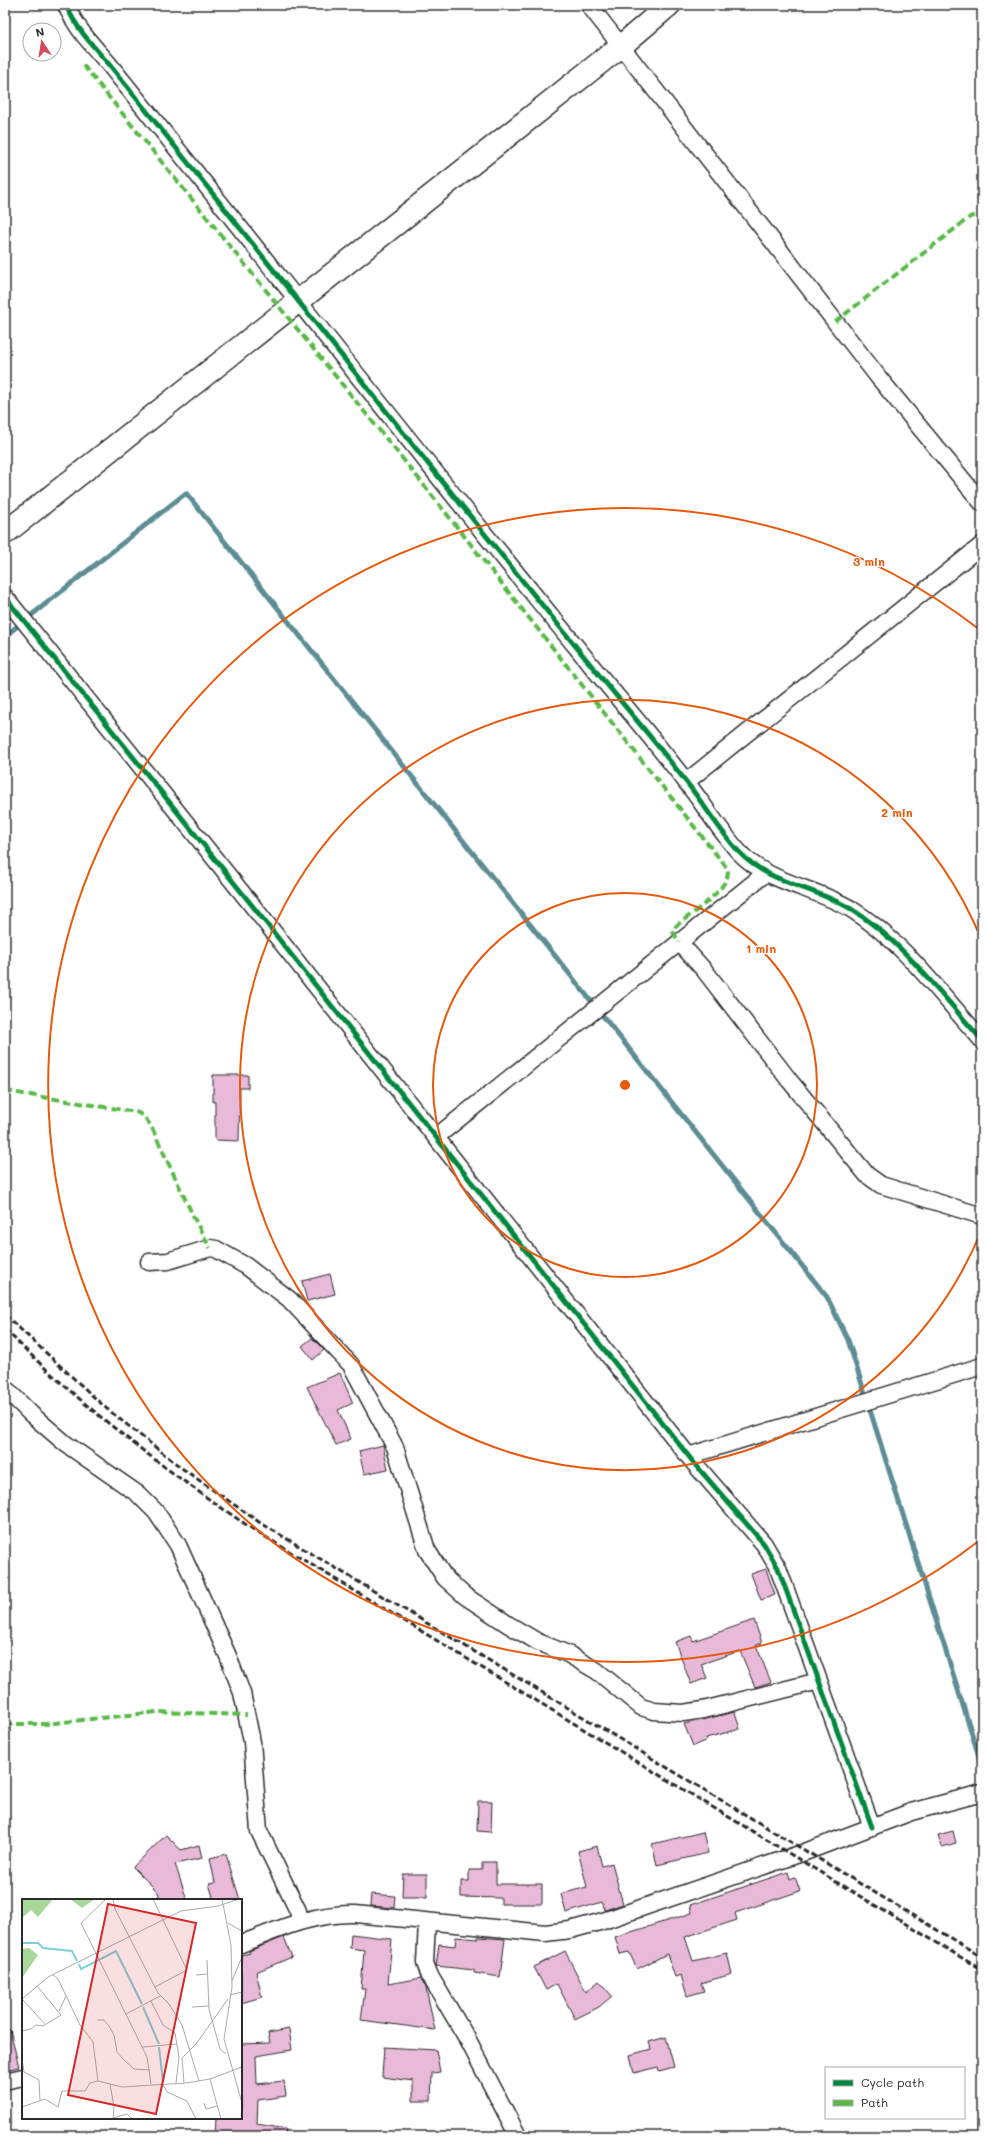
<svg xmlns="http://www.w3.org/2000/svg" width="987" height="2141" font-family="Mali,sans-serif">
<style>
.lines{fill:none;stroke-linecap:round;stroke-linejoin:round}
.stream{stroke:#5d8d94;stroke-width:5}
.building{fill:#e9b9da;stroke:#2b2b2b}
.street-casing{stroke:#2b2b2b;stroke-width:19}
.secondary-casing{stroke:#2b2b2b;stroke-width:25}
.street{stroke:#fff;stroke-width:16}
.secondary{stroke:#fff;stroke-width:22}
.rail{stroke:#2b2b2b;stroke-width:3;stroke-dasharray:6 3;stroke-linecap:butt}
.quiet{stroke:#58b947;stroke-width:4;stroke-dasharray:8 4;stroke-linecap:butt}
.cycleway-casing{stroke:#fff;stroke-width:8}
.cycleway{stroke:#00873e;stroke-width:5}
.ring{fill:none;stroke:#e8590c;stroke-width:2}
.inset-river{fill:none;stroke:#7fcfda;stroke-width:2}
.inset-road{fill:none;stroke:#aaa;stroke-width:1}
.view{fill:#d62828;fill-opacity:0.15;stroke:#d62828;stroke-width:2}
.inset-edge{fill:none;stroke:#2b2b2b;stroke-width:2}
.centre{fill:#e8590c;stroke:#fff;stroke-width:2}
.ring-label{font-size:12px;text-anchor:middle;font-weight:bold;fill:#e8590c;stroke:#fff;stroke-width:3;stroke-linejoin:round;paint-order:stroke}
</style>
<rect width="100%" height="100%" fill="#fff"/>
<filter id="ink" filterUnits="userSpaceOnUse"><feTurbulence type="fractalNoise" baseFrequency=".025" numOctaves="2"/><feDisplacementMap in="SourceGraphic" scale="8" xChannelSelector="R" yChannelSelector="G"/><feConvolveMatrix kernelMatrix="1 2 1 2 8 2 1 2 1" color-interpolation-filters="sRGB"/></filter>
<g filter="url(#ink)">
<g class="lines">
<!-- stream -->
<path class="stream" d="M5,636L186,493L827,1297L848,1340L982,1766"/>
</g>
<!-- building -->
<path class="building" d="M213,1075H248V1088H240L239,1141L215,1140V1102H213Z
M330,1274L335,1294L307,1301L302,1281Z
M312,1338L324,1350L313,1360L302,1346Z
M340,1373L353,1403L338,1410L351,1439L336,1445L307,1387Z
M383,1445L388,1469L364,1474L359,1451Z
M766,1569L775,1595L761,1600L751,1574Z
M754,1620L762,1643L756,1645L771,1682L755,1687L740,1651L701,1664L707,1678L691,1684L675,1642L691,1636L693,1641Z
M735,1712L740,1729L706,1738L707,1740L693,1746L684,1724Z
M478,1801H492L491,1832L477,1831Z
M953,1831L956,1843L942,1847L938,1835Z
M703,1832L708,1853L657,1865L652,1844Z
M166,1835L181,1850L199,1845L202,1858L175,1864L187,1900H160L158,1892L133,1867Z
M597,1846L602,1866L612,1863L623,1904L605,1910L602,1902L566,1913L561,1894L587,1887L578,1851Z
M226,1854L240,1900H214L209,1884L215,1883L210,1858Z
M482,1862H496V1884H542V1904H501V1898L461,1897V1881H469V1870H482Z
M788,1872L790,1879L795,1877L800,1891L735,1913L737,1920L685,1937L693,1961L727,1953L732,1974L701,1983L704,1991L687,1996L681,1975L675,1977L667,1954L637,1969L629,1952L620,1954L615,1937L692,1913L690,1905Z
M403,1874H427V1897H402Z
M371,1894L395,1896L394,1908L370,1906Z
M351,1934L392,1939L388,1984L421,1978L426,1988L435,2030L361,2020L365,1989H361L364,1950L350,1948Z
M284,1937L292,1957L256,1972L262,1997L241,2003V1955L250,1953L249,1951Z
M456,1937L478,1939V1937L505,1939L500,1977L474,1973V1970L436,1966L439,1944L455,1946Z
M565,1951L586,1992L599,1981L612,1996L599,2007L575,2019L557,1984L546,1990L534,1967Z
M289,2029L292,2050L256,2056L257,2084L284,2081L286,2096L258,2100L257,2124L286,2129L285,2136H215L216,2118H241V2044L270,2043L268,2033Z
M10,2030L19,2067L5,2070V2031Z
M666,2037L674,2067L659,2071L658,2067L634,2073L630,2055L651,2049L649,2042Z
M384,2047L436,2050L440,2072L432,2073L431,2101H413V2081L382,2077Z"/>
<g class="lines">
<defs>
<path id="street" d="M66,5C76,28 92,45 108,63C265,258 419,455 578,649C614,694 652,737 687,783C705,806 720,831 739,852C769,884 815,887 851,909C903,941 941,995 982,1040
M589,5L879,378L982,503
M5,597L259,914L694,1463L764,1544L778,1568L872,1827
M686,782L982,545
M679,942L705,971L789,1080L867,1175L881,1185L982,1216
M436,1137L766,873
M149,1262L168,1261L210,1248L216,1249L246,1266L289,1299L351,1365L395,1447L427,1550L445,1578L465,1596L509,1625L538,1642L568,1654L597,1671L641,1707L654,1711L683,1713L703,1710L819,1681
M5,1388L31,1414L66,1444L138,1494L156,1512L178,1545L228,1656L242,1693L252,1742L259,1831L298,1911L300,1921
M688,1456L982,1366
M427,1922L425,1963L430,1976L468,2040L518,2136
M241,1944C279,1929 313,1913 355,1914L545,1933L570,1930L603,1921L805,1852L911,1812L982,1793
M5,2081L23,2077"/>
<path id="secondary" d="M5,533L621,46L669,5"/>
</defs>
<!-- street casing -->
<use href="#street" class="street-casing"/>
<!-- secondary casing -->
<use href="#secondary" class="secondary-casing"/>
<!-- street -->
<use href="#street" class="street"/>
<!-- secondary -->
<use href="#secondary" class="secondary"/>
<!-- rail -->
<path class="rail" d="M5,1315L107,1409L183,1469L259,1522L982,1957
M5,1329C80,1406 165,1470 254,1530L982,1970"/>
<!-- quiet -->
<path class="quiet" d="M83,65L419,479L727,868C735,886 689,915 676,926L673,932L679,942
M835,322L970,217L982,213
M5,1091L136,1112L144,1116L152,1128L195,1220L210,1248
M5,1724H45L157,1712L247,1715"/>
<defs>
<path id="cycleway" d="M66,5C76,28 92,45 108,63C265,258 419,455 578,649C614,694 652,737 687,783C705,806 720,831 739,852C769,884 815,887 851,909C903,941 941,995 982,1040
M5,597L259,914L694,1463L764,1544L778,1568L872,1827"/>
</defs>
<!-- cycleway casing -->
<use href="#cycleway" class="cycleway-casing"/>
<!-- cycleway -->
<use href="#cycleway" class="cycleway"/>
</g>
</g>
<!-- distance rings -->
<g class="ring">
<circle cx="625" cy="1085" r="192"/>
<path d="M982 1229A385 385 0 1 1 982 941"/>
<path d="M980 1540A577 577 0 1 1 980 630"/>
</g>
<!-- overview -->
<g transform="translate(22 1899)">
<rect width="220" height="220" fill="#fff"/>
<path d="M0,0H31L16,18L9,11L0,19ZM48,0H73L60,9ZM7,49L16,56L0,79V50Z" fill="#a7d899"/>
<path class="inset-river" d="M0,44H16L21,49L50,52L55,62M57,65L59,70L94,52L120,105M121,108L137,145M137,148L141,183"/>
<path class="inset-road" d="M84,0L59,24L125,158L129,185M91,0L93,10L136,94L147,105L160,126L177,182M131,0L165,71L133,88M200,0L209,46L210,88L202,140L220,204M206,24L220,32M185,61L187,110L198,150L204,155M31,76L36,80L58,126L71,143L76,182M174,76L186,75M210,82L220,58M208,96L220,93M0,100L26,78L159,12L196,7L217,0M0,100L23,125M129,102L141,126L153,134L157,158L154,184M170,108L187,107M37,112L44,97M104,115L138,97M76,121H82L87,127L92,136L95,153L101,160L112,170L128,171M0,132L9,130L14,126L21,127L39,116L15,87M120,148L155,145M0,160L2,173L17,181L18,202M188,180L199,220M140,184L145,193L165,202L174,220M162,184L160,159L174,145L206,100M88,185L92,208L91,220M182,204L184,210L195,207M0,208L23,200L36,208L40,192H63L68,184L76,182L100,188L164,184L188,180L220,168M91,219L105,215L110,220"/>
<path class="view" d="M86,5L174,24L134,215L46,196Z"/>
<rect width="220" height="220" class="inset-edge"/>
</g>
<circle cx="625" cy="1085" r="6" class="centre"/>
<g class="ring-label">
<text x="869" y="566">3 min</text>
<text x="897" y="817">2 min</text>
<text x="761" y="953">1 min</text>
</g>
<!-- margin -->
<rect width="987" height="2141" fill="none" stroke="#fff" stroke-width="20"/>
<rect x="10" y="10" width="967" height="2121" fill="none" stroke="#2b2b2b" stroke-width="1.5" filter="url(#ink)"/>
<!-- legend -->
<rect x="825" y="2067" width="140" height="52" fill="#ffffff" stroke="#aaaaaa"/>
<rect x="833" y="2080" width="20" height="6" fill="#00873e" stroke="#aaaaaa"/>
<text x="861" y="2087" font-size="12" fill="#2b2b2b">Cycle path</text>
<rect x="833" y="2100" width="20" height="6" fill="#58b947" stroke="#aaaaaa"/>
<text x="861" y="2107" font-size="12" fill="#2b2b2b">Path</text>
<!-- north arrow -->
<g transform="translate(42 42) rotate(348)"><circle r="19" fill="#ffffff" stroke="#aaaaaa"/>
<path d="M0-3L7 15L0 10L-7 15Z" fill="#d1495b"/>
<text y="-6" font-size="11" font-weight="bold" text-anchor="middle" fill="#2b2b2b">N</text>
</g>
</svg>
